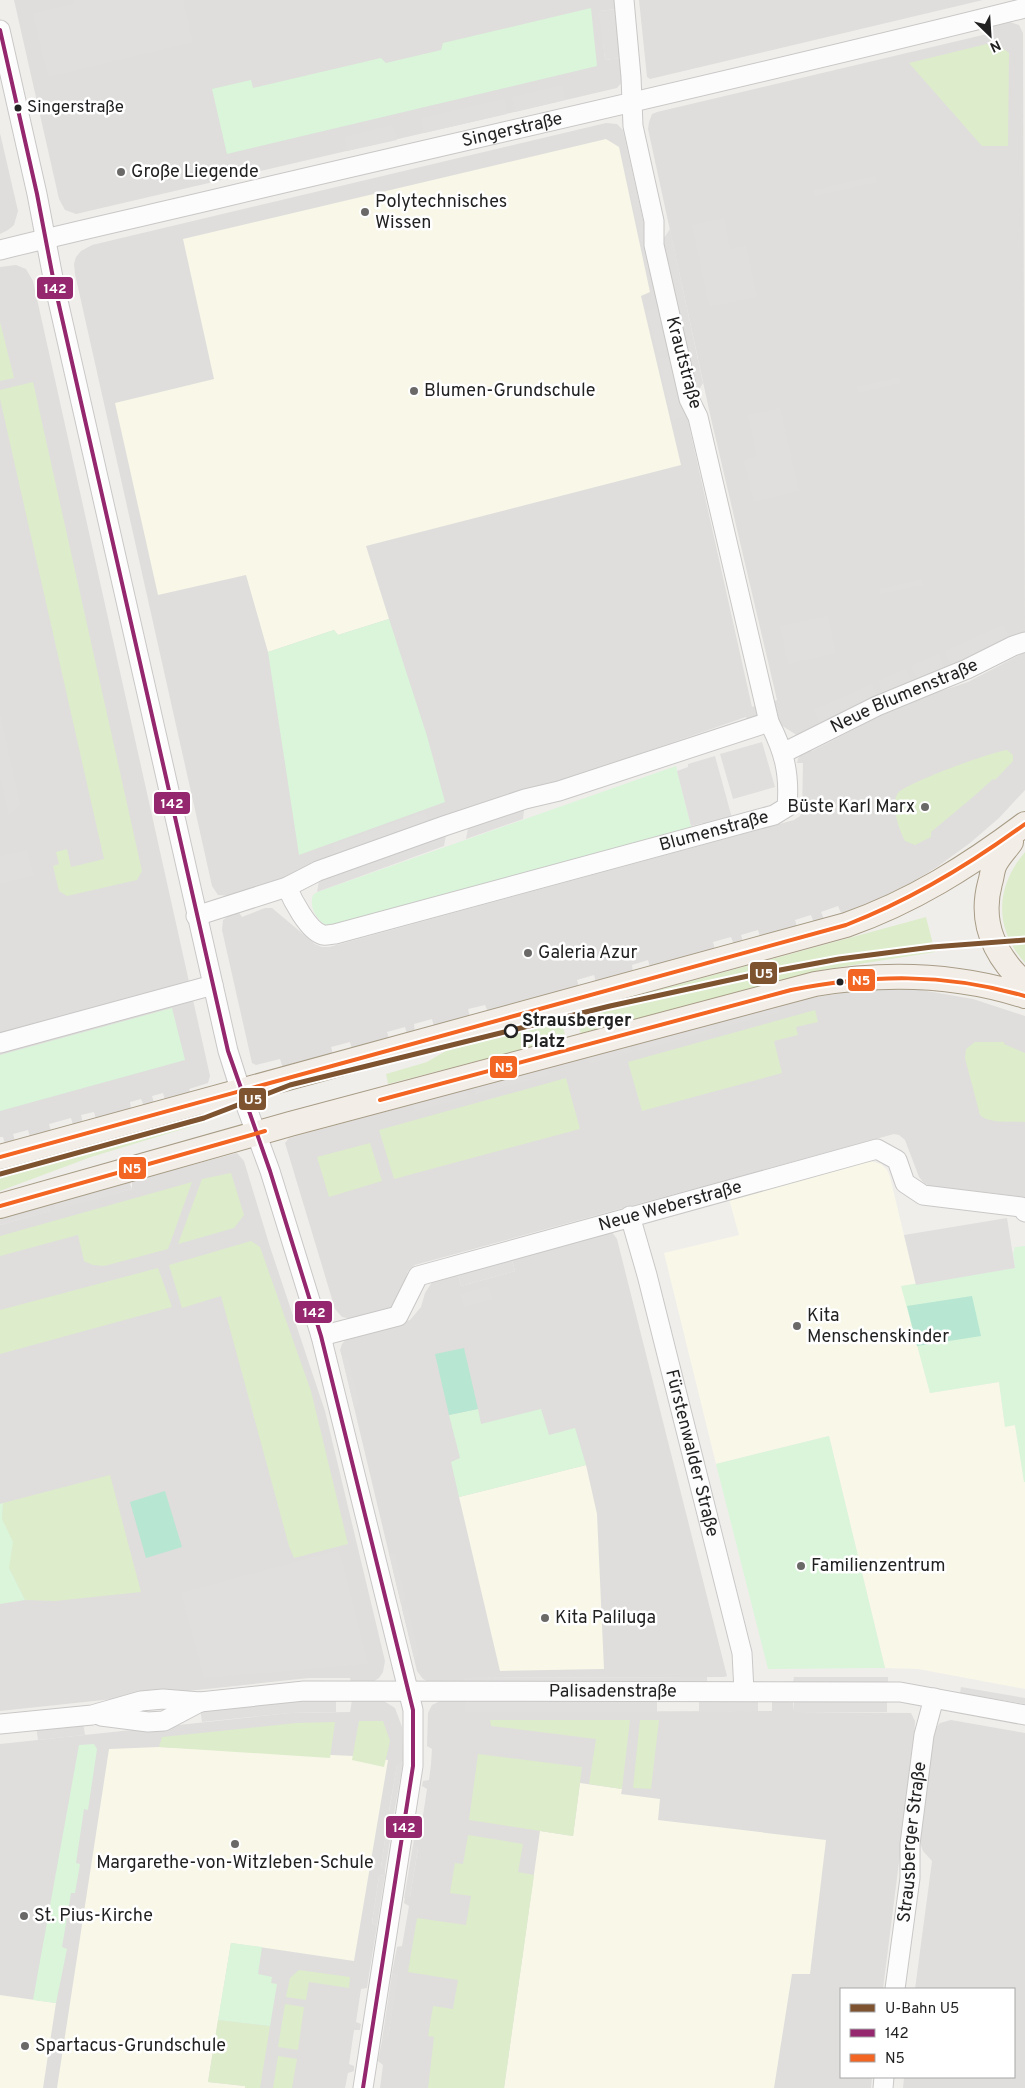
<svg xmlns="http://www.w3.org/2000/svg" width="1025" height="2088" font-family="Overpass,sans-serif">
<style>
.residential{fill:#dfdedc}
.education{fill:#f8f7e8}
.grass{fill:#ddeccb}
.park{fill:#daf5da}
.pitch{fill:#b7e6d2}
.parking{fill:#e0dfde}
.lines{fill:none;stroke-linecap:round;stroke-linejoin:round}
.minor-casing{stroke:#c9c8c7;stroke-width:21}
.major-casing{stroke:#a79c86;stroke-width:26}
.minor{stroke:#fdfcfc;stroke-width:19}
.major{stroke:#f3ede7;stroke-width:24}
.bus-1-casing{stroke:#fff;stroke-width:8}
.bus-2-casing{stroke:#fff;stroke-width:8}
.bus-1{stroke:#95276e;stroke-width:4}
.bus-2{stroke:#f26522;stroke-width:4}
.metro-1-casing{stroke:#fff;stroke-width:9}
.metro-1{stroke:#7e5330;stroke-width:5}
.bus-dot{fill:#222;stroke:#fff;stroke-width:2}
.poi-dot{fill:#6a6968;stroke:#fff;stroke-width:2}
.stop-dot{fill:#fff;stroke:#222;stroke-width:2.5}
.labels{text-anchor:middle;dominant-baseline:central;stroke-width:5;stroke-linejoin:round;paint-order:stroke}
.bus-label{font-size:17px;fill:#222;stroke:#fff;text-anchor:start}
.street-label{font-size:18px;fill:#222;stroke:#fff}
.poi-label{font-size:18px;fill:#222;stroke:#fff;text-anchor:start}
.stop-label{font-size:18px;font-weight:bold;fill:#222;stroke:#fff;text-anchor:start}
.line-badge{stroke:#fff;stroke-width:2}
.badge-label{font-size:14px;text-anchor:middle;font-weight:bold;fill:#fff}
</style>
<rect width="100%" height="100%" fill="#f0eeeb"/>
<!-- residential -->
<path class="residential" d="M14,0H615L616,9L600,11L605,60L621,58L623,81L617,88L76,214L65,210L59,199Z
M639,0H983L650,79L647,77Z
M1010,22L1019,25L1023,33L1025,632L802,732L804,736H798L781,725L772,702L777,700L710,414L648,129L649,122L652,114L657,112L987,34L986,28Z
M606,123L617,124L623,130L752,707L758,705L757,716L748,722L746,717L230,896L218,895L212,886L206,859L75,274L74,264L76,257L81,251L92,245Z
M0,133L18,211L14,225L8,230L0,234Z
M16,265L26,269L33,281L210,1076L208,1083L189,1089L191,1093L165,1100L163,1093L152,1096L154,1103L144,1106L141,1099L130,1102L131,1109L96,1119L94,1112L81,1115L83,1123L73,1125L71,1118L49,1124L51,1132L30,1137L28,1130L13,1134L15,1141L5,1144L3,1137H0V267Z
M1025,652V790L999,818L970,843L937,867L909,884L871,902L841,913L838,906L821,912L824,919L814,923L811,915L795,920L797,927L760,937L758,930L741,935L743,942L734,945L731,937L713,942L715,950L650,967L648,960L632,965L633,972L596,982L594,975L577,980L579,987L488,1012L485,1005L468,1009L470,1017L434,1027L432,1019L414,1024L415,1032L407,1034L405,1027L387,1032L389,1039L352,1049L350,1042L331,1047L333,1054L283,1068L280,1059L256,1065L252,1063L222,930L223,920L228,916L238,911L242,917L265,908H272L315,944L322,947H329L794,820L800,816L802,812L803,763H797L798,759L801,754L809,747L812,751L882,715L929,695L968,682Z
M895,988L921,990L973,999L1025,1016V1197L930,1186L924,1183L919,1177L905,1140L899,1135L894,1134L415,1265L408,1271L398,1304L394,1308L352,1319L342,1317L335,1309L289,1156L285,1143L289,1138L712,1022L810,998L868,989Z
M237,1153L244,1161L270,1247L325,1411L385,1661L383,1672L379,1678L373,1682H351L350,1678H309L0,1711V1225L50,1211L49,1204L54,1202L56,1209L132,1189V1181Z
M612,1232L617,1239L727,1676L724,1677L466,1678L465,1683L429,1682L423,1679L417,1671L342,1357L340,1350L342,1344L348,1337L410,1320L421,1307L425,1293L434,1279L457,1271L461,1286L515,1271L511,1257Z
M352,1700L384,1701L395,1708L402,1727L403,1761L401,1764L397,1765L389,1811L394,1814L393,1820H388L381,1867L385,1869V1875L379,1876L372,1923L377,1926L369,1975L367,1988L361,1989L356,2022L361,2024L360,2030H354L349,2064L354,2066V2071L348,2073L345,2088H0V1744L290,1713L350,1712Z
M442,1700H465L466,1712L772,1711V1700H793L794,1712L911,1713L915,1721L914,1743L883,1989H841V2077H872L871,2088H380L383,2065L378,2061L382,2040L388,2038L397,1976L392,1973L395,1957L397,1947L402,1946L409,1906L404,1903L405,1897H410L418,1848L413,1846L416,1823L422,1822L427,1789L422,1786L423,1781L429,1780L431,1764L432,1749L427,1746L428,1713L432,1705Z
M951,1720L1025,1733V2088H903L904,2077H1014V1989H915L932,1861L923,1851L919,1840L933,1736L936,1728L940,1723Z"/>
<!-- education -->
<path class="education" d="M606,139L619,147L650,292L641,296L681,465L366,546L389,619L338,635L334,630L268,652L246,575L158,595L115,403L214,379L183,239Z
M866,1160L881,1164L887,1170L890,1177L916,1285L902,1287L930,1393L999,1382L1005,1426L1015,1425L1025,1482V1689L918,1669L885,1668L829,1436L716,1464L664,1253L739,1235L729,1199Z
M586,1465L597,1514L604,1669L500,1671L459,1497Z
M159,1747L354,1756L388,1760L354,1961L231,1943L208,2082L245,2086V2088H57L109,1749Z
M580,1783L622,1789L621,1794L660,1799L658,1820L826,1840L810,1974H792L774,2088H504L540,1831L573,1836Z
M0,1995L56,2003L43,2088H0Z"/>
<!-- grass -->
<path class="grass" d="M995,42L1009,53L1008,146H982L909,63Z
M0,322L14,378L0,381Z
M33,382L142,871L137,880L67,896L59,891L53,866L59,864L56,852L67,849L71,867L104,859L0,399V390Z
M1007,750L1013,755V761L995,780L993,779L973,797L931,832V837L915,845L905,841C899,830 890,804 898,793C906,783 991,752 1007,750Z
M1025,852V963C994,929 995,887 1025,852Z
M926,917L935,952L822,970L581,1034L575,1013Z
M815,1010L818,1022L796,1027L798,1035L774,1041L782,1073L642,1111L628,1062Z
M560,1017L566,1038L388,1084L386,1074L427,1062L456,1045Z
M975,1042H1004V1044L1025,1053V1122C1013,1121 988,1124 980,1115L965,1058L966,1049Z
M566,1078L580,1129L394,1179L379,1130Z
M202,1114L206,1122L91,1157L0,1191V1170Z
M370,1143L382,1181L329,1197L317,1157Z
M231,1173L244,1215L234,1228L178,1244L202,1179Z
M192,1182L168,1249L104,1266L93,1265L84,1261L78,1235L0,1256V1236Z
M251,1241L260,1247L311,1391L348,1544L294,1558L289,1546L221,1296L182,1308L169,1265Z
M158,1268L172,1307L0,1354V1310Z
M110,1475L141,1592L55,1601L25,1600L9,1568V1560L12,1550L2,1519L3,1503Z
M490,1720H630L622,1789L589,1784L596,1739L491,1726Z
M640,1720H659L651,1789L633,1788Z
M359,1721H383L390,1741L384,1767L352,1760Z
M335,1722L330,1758L159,1747L162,1737L296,1723Z
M478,1754L582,1767L573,1836L469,1820Z
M468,1835L523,1844L518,1872L534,1875L504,2088H428L434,2037L428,2036L433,2006L453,2009L458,1980L408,1972L417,1918L466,1925L471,1896L450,1893L455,1863L463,1864Z
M299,1970L350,1977L349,1988L309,1982L306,2000L286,1997L290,1978Z
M285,2004L304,2007L298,2050L278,2047Z
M218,2020L270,2026L260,2088H245V2086L208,2082Z
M278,2056L297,2059L292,2088H273Z"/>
<!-- park -->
<path class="park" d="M591,8L597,66L227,154L212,89L251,80L253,88L381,58L386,63L441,50L443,43Z
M389,619L427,736L445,802L299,855L268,652L334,630L338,635Z
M676,766L692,830L331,928C319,923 308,909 313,895L317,892Z
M172,1008L185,1060L0,1111V1055Z
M1025,1246V1482H1024L1015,1425L1005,1427L999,1382L930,1393L901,1286L1015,1268L1013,1253L1015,1247Z
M478,1409L481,1424L541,1409L549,1435L575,1428L586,1465L459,1497L451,1462L460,1458L449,1415Z
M829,1436L885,1668L768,1669L716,1464Z
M3,1503L2,1519L13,1542L9,1568L25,1600L0,1604V1504Z
M94,1744L97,1749L88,1810L84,1809L76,1863L80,1864L75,1893H71L62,1947L67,1949L56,2003L33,2000L79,1745Z
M231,1943L262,1947L258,1974L272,1977L271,1983L277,1984L270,2026L218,2020Z"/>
<!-- pitch -->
<path class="pitch" d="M972,1296L981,1336L917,1346L907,1306Z
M464,1348L478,1409L449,1415L435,1354Z
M165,1491L182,1547L146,1558L130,1502Z"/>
<!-- parking -->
<path class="parking" d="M74,0H183L193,42L48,77L33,13L73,4Z
M616,9L621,58L605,60L599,11Z
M562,85L565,100L515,112L512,97Z
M504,99L507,114L424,133L421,118Z
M393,125L397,140L347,151L344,137Z
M631,167L652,266L647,268L625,168Z
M875,176L877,182L815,196L814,190Z
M724,218L730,249L746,246L757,297L709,307L692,225Z
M670,229L703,383L694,398L660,244Z
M661,307L671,348L657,352L647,311Z
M672,356L686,416L672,420L658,359Z
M899,377L900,383L858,393L857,387Z
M780,408L799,491L754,502L744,460L757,456L748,415Z
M922,579L923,585L881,594L880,589Z
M828,616L836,653L788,664L780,626Z
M1003,625L1010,639L951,665L945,651Z
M938,654L945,668L918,680L911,666Z
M906,669L912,683L884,695L878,681Z
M872,684L878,698L820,724L814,710Z
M0,714L20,805L9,816L0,775Z
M762,742L775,787L733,799L720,754Z
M715,756L732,818L704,826L703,823L691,826L677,771L688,767V764Z
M525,803L523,819L466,839L469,823Z
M425,812L430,827L337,859L332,845Z
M447,830L444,846L317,892L320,875Z
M27,850L34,876L0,884V856Z
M779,1005L780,1012L720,1028L718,1021Z
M712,1022L714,1030L638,1051L636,1043Z
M630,1045L632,1052L589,1064L587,1057Z
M548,1067L550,1075L475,1095L473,1088Z
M467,1089L469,1097L416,1111L412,1104Z
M132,1181L130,1184L132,1189L56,1210L54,1202Z
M49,1204L51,1211L0,1225V1217Z
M1007,1218L1015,1268L916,1285L904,1235Z
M511,1257L515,1271L461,1286L457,1271Z
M489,1286L492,1299L464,1307L460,1294Z
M342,1357L348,1358L359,1403L354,1406Z
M339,1550L368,1664L204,1678L181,1593Z
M389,1553L395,1554L406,1600L401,1604Z
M402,1608L408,1609L419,1655L414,1658Z
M707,1677V1683H465L466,1678Z
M794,1677H888V1683H791L793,1682Z
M961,1687L1025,1698V1704L960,1693Z
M657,1698V1712H465V1700Z
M699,1698H758V1711L699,1712Z
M794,1698H887V1712H794Z
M295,1699H336V1712L290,1713L202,1722L200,1709Z
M83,1722L85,1735L38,1740L36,1726Z
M403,1763L394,1814L389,1812L397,1764Z
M394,1818L385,1870L381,1867L388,1820Z
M413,1845L418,1848L410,1897L404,1898Z
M385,1875L377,1926L372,1923L379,1876Z
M392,1973L398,1976L388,2039L382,2040Z"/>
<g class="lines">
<defs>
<g id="minor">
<path d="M0,30L37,194L54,283L228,1051L241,1092L270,1171L321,1336L413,1710V1766L363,2088"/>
<path id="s1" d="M0,250C79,230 158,213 237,194C500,132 763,74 1025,8"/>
<path id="s2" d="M783,753L877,706L967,669L1013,646L1025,642"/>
<path id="s3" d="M287,887C292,899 308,931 323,935C326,936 331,934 335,934L774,815L787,807C790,773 784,751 769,722L698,417L689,399L654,245V221L633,126L631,77L624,0"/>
<path d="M196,916L287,887L318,871L444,826L525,799L559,791L769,722"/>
<path d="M0,1043L213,985"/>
<path id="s4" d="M630,1216L647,1275L742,1653L744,1691"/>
<path id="s5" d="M321,1336L398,1316L418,1276L877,1149L897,1160L905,1183L923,1195L1021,1207L1025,1212"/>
<path d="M101,1716L148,1722L164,1721L200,1702"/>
<path id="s6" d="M0,1724L92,1715L141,1701L163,1699L200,1702L304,1691L900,1692L1025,1715"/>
<path id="s7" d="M895,1989L910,1878V1844L924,1735L934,1698"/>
<path d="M883,2088L884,2077"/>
</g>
<path id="major" d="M1011,842C1006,849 999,856 995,864C992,870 992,877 990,883C979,924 995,956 1025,984
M0,1157L846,925C912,902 969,866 1025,824
M0,1206L290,1124L815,984C886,972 956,974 1025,996"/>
</defs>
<!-- minor casing -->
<use href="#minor" class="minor-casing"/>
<!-- major casing -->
<use href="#major" class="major-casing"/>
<!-- minor -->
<use href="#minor" class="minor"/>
<!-- major -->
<use href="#major" class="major"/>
<defs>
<path id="bus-1" d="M0,30L37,194L54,283L228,1051L270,1171L321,1336L413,1710V1766L363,2088"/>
<path id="bus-2" d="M380,1100L791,990C873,974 944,973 1025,996
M0,1157L846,925C911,900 969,865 1025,824
M0,1206L265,1131"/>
</defs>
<!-- bus-1 casing -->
<use href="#bus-1" class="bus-1-casing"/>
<!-- bus-2 casing -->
<use href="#bus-2" class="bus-2-casing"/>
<!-- bus-1 -->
<use href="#bus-1" class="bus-1"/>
<!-- bus-2 -->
<use href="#bus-2" class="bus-2"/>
<defs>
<path id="metro-1" d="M0,1174L204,1118L290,1085L610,1006L748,976L839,959L932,947L1025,940"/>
</defs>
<!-- metro-1 casing -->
<use href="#metro-1" class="metro-1-casing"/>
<!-- metro-1 -->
<use href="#metro-1" class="metro-1"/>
</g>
<!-- markers -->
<g class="bus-dot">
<circle cx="18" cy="108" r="4.5"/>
<circle cx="840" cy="982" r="4.5"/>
</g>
<g class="poi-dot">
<circle cx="121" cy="172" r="5"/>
<circle cx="365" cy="212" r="5"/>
<circle cx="414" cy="391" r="5"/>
<circle cx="925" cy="807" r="5"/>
<circle cx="528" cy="953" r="5"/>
<circle cx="797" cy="1326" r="5"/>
<circle cx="801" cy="1566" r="5"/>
<circle cx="545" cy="1618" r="5"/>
<circle cx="235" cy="1844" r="5"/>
<circle cx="24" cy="1916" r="5"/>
<circle cx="25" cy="2046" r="5"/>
</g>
<circle class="stop-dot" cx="511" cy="1031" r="6"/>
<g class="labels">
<!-- bus labels -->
<g class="bus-label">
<text x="27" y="108">Singerstraße</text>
</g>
<!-- street labels -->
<g class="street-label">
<text stroke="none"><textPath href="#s1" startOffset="526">Singerstraße</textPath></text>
<text transform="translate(683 363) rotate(75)">Krautstraße</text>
<text stroke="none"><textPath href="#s2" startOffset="134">Neue Blumenstraße</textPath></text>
<text stroke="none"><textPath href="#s3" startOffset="466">Blumenstraße</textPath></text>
<text stroke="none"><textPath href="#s5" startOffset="386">Neue Weberstraße</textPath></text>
<text stroke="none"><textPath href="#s4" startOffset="245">Fürstenwalder Straße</textPath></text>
<text stroke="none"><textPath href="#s6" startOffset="616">Palisadenstraße</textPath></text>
<text stroke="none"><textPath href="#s7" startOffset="148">Strausberger Straße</textPath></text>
</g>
<!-- poi labels -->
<g class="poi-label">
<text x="131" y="172">Große Liegende</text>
<text x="375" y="202">Polytechnisches<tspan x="375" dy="21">Wissen</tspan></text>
<text x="424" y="391">Blumen-Grundschule</text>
<text x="915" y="807" text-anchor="end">Büste Karl Marx</text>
<text x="538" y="953">Galeria Azur</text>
<text x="807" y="1316">Kita<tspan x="807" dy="21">Menschenskinder</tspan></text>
<text x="811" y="1566">Familienzentrum</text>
<text x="555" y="1618">Kita Paliluga</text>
<text x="235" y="1863" text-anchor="middle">Margarethe-von-Witzleben-Schule</text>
<text x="34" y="1916">St. Pius-Kirche</text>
<text x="35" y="2046">Spartacus-Grundschule</text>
</g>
<!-- stop labels -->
<g class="stop-label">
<text x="522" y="1021">Strausberger<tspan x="522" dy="21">Platz</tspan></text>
</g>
</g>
<g class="line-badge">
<rect x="36" y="276" width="38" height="24" rx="5" fill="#95276e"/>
<rect x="153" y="791" width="38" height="24" rx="5" fill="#95276e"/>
<rect x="749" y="961" width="29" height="24" rx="5" fill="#7e5330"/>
<rect x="847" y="968" width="29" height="24" rx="5" fill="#f26522"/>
<rect x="489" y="1055" width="29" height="24" rx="5" fill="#f26522"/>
<rect x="238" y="1087" width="29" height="24" rx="5" fill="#7e5330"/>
<rect x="118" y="1156" width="29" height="24" rx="5" fill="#f26522"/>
<rect x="294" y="1300" width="39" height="24" rx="5" fill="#95276e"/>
<rect x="385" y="1815" width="38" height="24" rx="5" fill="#95276e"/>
</g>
<g class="badge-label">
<text x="55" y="293">142</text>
<text x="172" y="808">142</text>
<text x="764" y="978">U5</text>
<text x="861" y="985">N5</text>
<text x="504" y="1072">N5</text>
<text x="253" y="1104">U5</text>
<text x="132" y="1173">N5</text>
<text x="314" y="1317">142</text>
<text x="404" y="1832">142</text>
</g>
<!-- legend -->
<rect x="840" y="1988" width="175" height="90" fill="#ffffff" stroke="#a7a7a7"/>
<rect x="850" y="2004" width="25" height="8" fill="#7e5330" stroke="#a7a7a7"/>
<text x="885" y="2013" font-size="15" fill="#222222">U-Bahn U5</text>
<rect x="850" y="2029" width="25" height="8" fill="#95276e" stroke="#a7a7a7"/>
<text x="885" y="2038" font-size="15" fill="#222222">142</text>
<rect x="850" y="2054" width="25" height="8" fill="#f26522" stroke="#a7a7a7"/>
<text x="885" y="2063" font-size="15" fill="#222222">N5</text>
<!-- north arrow -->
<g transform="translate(990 35) rotate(155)" stroke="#ffffff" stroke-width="4" paint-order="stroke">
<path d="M0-4L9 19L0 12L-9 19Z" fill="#222222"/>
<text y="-8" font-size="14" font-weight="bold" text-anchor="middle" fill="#222222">N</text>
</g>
</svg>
